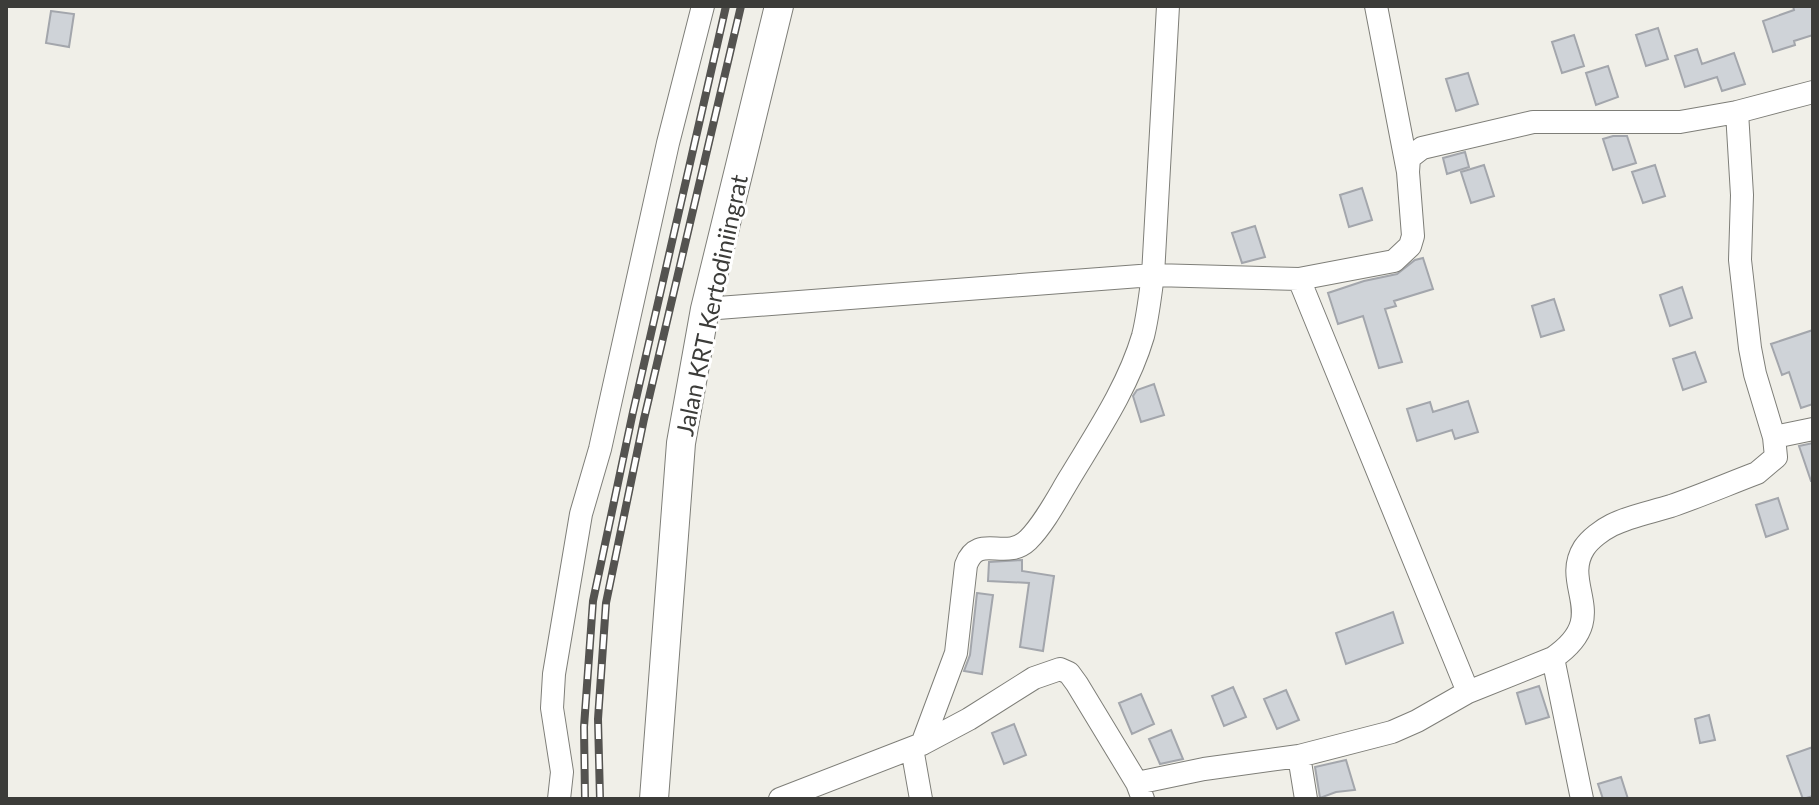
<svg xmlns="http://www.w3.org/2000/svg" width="1819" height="805" font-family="Lato,sans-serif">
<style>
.building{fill:#cfd3d8;stroke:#a3a6ac;stroke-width:2}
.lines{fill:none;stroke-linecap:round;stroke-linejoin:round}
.minor-casing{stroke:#7e7e78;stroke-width:24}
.major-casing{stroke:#7e7e78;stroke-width:30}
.minor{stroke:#fff;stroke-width:22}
.major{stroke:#fff;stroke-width:28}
.rail-casing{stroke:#545350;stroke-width:8}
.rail{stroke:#fff;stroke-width:5;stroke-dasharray:15;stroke-linecap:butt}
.labels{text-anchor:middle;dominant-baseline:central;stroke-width:6;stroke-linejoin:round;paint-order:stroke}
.street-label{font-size:24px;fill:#3c3c39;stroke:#fff}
</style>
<rect width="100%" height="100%" fill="#f0efe8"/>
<!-- building -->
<path class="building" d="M1793,6H1813V35L1794,41L1795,45L1773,52L1763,21L1794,10Z
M51,11L74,14L69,47L46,43Z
M1658,28L1668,59L1646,66L1636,35Z
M1574,35L1584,66L1562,73L1552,42Z
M1697,49L1702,64L1734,53L1745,84L1722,91L1717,77L1685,87L1675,56Z
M1608,66L1618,97L1596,105L1586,73Z
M1468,73L1478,104L1456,111L1446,79Z
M1613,136H1627L1636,163L1613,170L1603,139Z
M1465,152L1469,167L1447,174L1443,158Z
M1484,165L1494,196L1471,203L1461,172Z
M1655,165L1665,196L1643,203L1632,172Z
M1362,188L1372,220L1349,227L1340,195Z
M1255,226L1265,257L1242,263L1232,233Z
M1423,258L1433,289L1394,301L1396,306L1385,309L1402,362L1379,368L1363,316L1338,324L1328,293L1364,281L1397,274L1415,260Z
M1682,287L1692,318L1670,326L1660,295Z
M1554,299L1564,330L1541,337L1532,306Z
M1813,330V404L1801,408L1789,372L1782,375L1771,344Z
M1695,352L1706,382L1683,390L1673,359Z
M1154,384L1164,415L1141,422L1133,396L1137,390Z
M1468,401L1478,432L1455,439L1452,430L1417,441L1407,409L1430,402L1433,412Z
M1813,443V481H1811L1799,446Z
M1778,498L1788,529L1766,537L1756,505Z
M1022,560V571L1054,576L1043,651L1020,647L1029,583L988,581L989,562Z
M977,593L993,595L982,674L964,671L970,655Z
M1393,612L1403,643L1346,664L1336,633Z
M1539,686L1549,717L1526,724L1517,693Z
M1233,687L1246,717L1224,726L1212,696Z
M1286,690L1299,720L1277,729L1264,699Z
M1141,694L1154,724L1132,734L1119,703Z
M1709,715L1715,740L1700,743L1695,719Z
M1014,724L1026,755L1004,764L992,733Z
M1171,730L1183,759L1160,764L1149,739Z
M1813,747V796L1803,799L1787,756Z
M1346,760L1355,790L1336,792L1320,798L1315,767Z
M1621,777L1628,799H1603L1598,784Z"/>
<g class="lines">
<defs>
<path id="minor" d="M1376,6L1408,172
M1299,279L1468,692
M705,309L1153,275L1299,279L1394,261L1410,246L1413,236L1408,172L1409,158L1422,148L1533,122H1680L1737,112L1813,92
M1774,437L1813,429
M1553,658L1582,799
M922,744L956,653L966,565C978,532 1005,562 1028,540C1044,524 1057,499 1069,479C1096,434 1128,387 1143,336C1148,316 1150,296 1153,275L1168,6
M912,748L921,799
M1299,756L1306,799
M1137,783L1204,769L1299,756L1392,732L1417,721L1468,692L1553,658C1613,617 1560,586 1584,548C1590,539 1602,530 1612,525C1630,516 1652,512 1671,506C1700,496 1728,484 1757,473L1776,457L1774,437L1755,374L1750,348L1740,260L1742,195L1737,112
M559,799L562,772L552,708L554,674L581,514L600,449L668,143L703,6
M780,799L922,744L969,719L1034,678L1060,669L1069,673L1077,684L1137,783L1143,799"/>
<path id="major" d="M654,799L681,443L705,309L779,6"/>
</defs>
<!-- minor casing -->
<use href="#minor" class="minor-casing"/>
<!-- major casing -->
<use href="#major" class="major-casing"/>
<!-- minor -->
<use href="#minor" class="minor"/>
<!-- major -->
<use href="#major" class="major"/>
<defs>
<path id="rail" d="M585,799L584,727L593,601L633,412L726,6
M600,799L598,719L606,603L644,419L741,6"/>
</defs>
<!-- rail casing -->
<use href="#rail" class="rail-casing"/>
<!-- rail -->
<use href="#rail" class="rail"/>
</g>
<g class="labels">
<!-- street labels -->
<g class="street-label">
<text transform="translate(711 305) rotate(-78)">Jalan KRT Kertodiniingrat</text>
</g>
</g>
<!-- border -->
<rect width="1819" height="805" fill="none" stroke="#3c3c39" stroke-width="16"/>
</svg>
